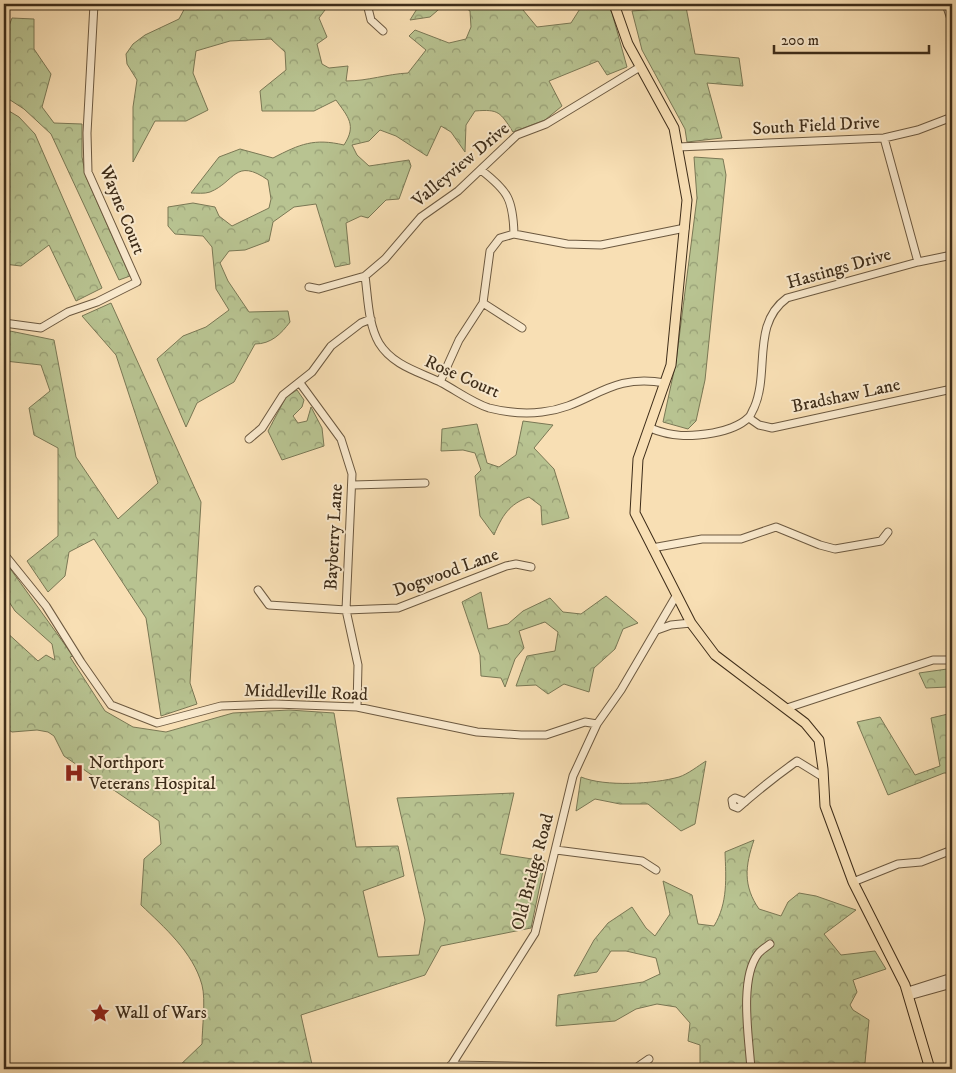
<svg xmlns="http://www.w3.org/2000/svg" width="956" height="1073" font-family="'IM FELL DW Pica',serif">
<style>
.forest{fill:url(#forest-crowns);stroke:#7a7855}
.lines{fill:none;stroke-linecap:round;stroke-linejoin:round}
.minor-casing{stroke:#6c5940;stroke-width:9}
.major-casing{stroke:#3d2c19;stroke-width:11}
.minor{stroke:#faeace;stroke-width:7}
.major{stroke:#f8dfb4;stroke-width:9}
.labels{text-anchor:middle;dominant-baseline:central;stroke-width:4;stroke-linejoin:round;paint-order:stroke}
.street-label{font-size:18px;fill:#3d2c19;stroke:#faeace}
.poi-label{font-size:18px;fill:#3d2c19;stroke:#faeace;text-anchor:start}
</style>
<defs>
<pattern id="forest-crowns" width="20" height="18" patternUnits="userSpaceOnUse" patternTransform="scale(1.25)"><rect width="20" height="18" fill="#b8c391"/><path d="M2 6a3 3 0 1 1 6 0M12 15a3 3 0 1 1 6 0" fill="none" stroke="#979f76"/></pattern>
</defs>
<rect width="100%" height="100%" fill="#f8dfb4"/>
<filter id="stains"><feTurbulence type="fractalNoise" baseFrequency=".004" numOctaves="4"/><feColorMatrix values="0 0 0 0 .2 0 0 0 0 .09 0 0 0 0 .02 0 0 0 .5 -.17"/></filter>
<radialGradient id="worn" r=".72"><stop offset=".6" stop-color="#630" stop-opacity="0"/><stop offset="1" stop-color="#630" stop-opacity=".3"/></radialGradient>
<!-- forest -->
<path class="forest" d="M187,4H336L328,6L319,18L327,37L317,44L322,64L329,68L348,66L346,81C368,81 387,74 408,73L426,50L409,36L415,30L449,43L466,39L471,27L470,11L463,6L445,4L430,17L410,20L420,4H522L523,10L537,27L571,23L583,4H607L612,13L627,67L607,75L598,61L549,81L562,106L545,120L513,132C500,112 499,109 475,111L466,125L465,152L451,132L441,126L427,156L396,136L380,130L369,141L352,145L357,155L369,166L409,160L411,166L399,199L386,200L368,218L361,216L346,223L350,264L335,267L316,204L294,207L273,222L269,241L245,250L229,251L220,263L228,281L249,312L288,311L290,322C281,334 271,344 255,344L234,382L197,403L186,427L157,359L183,336L206,327L229,310L216,289L212,247L203,236L175,234L168,226V207L193,203L215,207L219,216L232,226L269,208L271,199L268,180C235,157 235,182 210,192C205,194 196,193 191,193L219,157L240,149L273,158C300,144 314,138 344,145C357,125 348,117 336,100L314,111H262L260,91L286,70L285,52L271,39L230,41L196,51L193,73L208,110L186,121H155L133,162V107L137,80L127,64L126,54L133,44L145,35L179,19Z
M686,7L695,54L739,58L743,86L707,83L722,138L687,142L685,129L642,50L632,11Z
M12,18L34,19V49L51,74L42,107L54,123L82,124V157L86,177L130,276L119,280L51,134L24,109L4,96V39Z
M4,108L19,117L35,134L102,288L76,301L49,245L21,266L4,264V202L7,198L4,168Z
M694,157L723,159L726,175L705,380L696,421L688,429L663,422L676,362L697,198Z
M111,303L201,502L190,683L197,704L161,716L146,618L94,539L69,552L65,576L48,592L27,561L58,536V448L34,435L29,408L50,391L41,365L5,361L10,331L54,340L76,457L118,519L158,483L116,355L82,316Z
M297,390L304,400L302,407L293,416L298,423L307,421L311,407L322,428L324,446L282,460L268,431L286,397Z
M523,421L553,425L534,448L554,469L569,518L542,525L541,506L529,497C509,504 502,516 494,535L480,516L475,476L481,470L475,453L463,450L441,451L442,429L477,424L487,463L499,467L516,455Z
M4,560L73,656L70,657L105,711L133,727L166,732L233,713L289,710L334,713L356,847L398,846L404,876L363,891L378,957L419,955L425,920L397,798L514,793L500,854L545,861L531,928L441,946L425,975L301,1015L313,1069H176L202,1044C202,1028 206,1000 202,985C193,952 164,927 141,905L144,859L161,844L159,821L64,756L54,736L48,732L37,730L12,732L4,727V630L38,661L46,655L55,660L52,644L15,611L4,594Z
M481,592L488,629L508,624L523,611L550,598L563,612L581,614L606,596L638,623L623,629L615,649L594,668L589,692L564,684L548,694L536,685L516,686L527,656L555,651L558,632L545,622L519,631L524,648L515,659L505,687L501,678L481,676L480,655L462,602Z
M947,669L952,671V773H944L888,795L857,722L880,717L915,775L940,766L931,718L948,714V687L926,688L919,673Z
M706,761L695,824L681,831L648,804H620L595,799L576,811L581,777C605,787 654,784 679,777C688,774 698,766 706,761Z
M754,840C745,866 743,886 759,909L781,916L788,902L799,893L816,896L856,910L824,934L841,955L875,951L886,969L853,980L857,992L850,1005L853,1010L869,1020L865,1063L832,1067L831,1069H700V1045L688,1041L690,1023L676,1007L657,1004L636,1009L615,1021L556,1026L558,995L643,982L660,974L656,958L626,951H611L597,972L574,976L594,940L608,923L632,907L646,928L655,936L670,914L663,881L692,895L698,924L714,926C728,903 726,878 725,852Z"/>
<g class="lines">
<defs>
<path id="minor" d="M367,4L371,20L383,31
M946,4L952,22
M884,138L918,262
M678,147L884,138L918,130L952,117
M481,170C508,191 513,199 514,234
M365,276C368,297 368,324 379,343C393,366 420,372 442,383C457,391 473,403 489,408C505,412 525,414 542,412C590,407 608,372 665,383
M309,287L319,289L365,276L385,259L421,217L458,191L517,135L546,124L640,67
M483,303L522,328
M4,323L41,328L68,312L97,302L137,282L88,172L87,133L94,4
M440,382L459,340L483,303L490,251L500,238L514,234L567,244L601,245L685,228
M300,383L341,439L352,474L346,610L358,665L357,707
M749,418L759,425L772,428L952,389
M650,428C672,437 689,437 713,433C724,431 740,426 748,418C751,416 752,411 754,408C770,372 751,324 787,298L918,262L952,255
M249,439L262,428L283,395L312,372L331,346L361,323L371,319
M353,485L425,483
M652,548L702,539H741L776,527L820,545L835,549L881,541L888,532
M4,554L46,606L81,662L111,705L157,723L221,706L275,704L357,707L477,732L521,735H546L585,722L597,724L621,690L676,596
M258,590L269,605L346,610L398,608L506,566L516,564L531,567
M657,630L671,625L691,623
M787,708L933,660H952
M745,802L735,798L732,800L733,806L738,808C757,791 776,776 797,761L823,777
M556,850L642,861L656,870
M853,882L898,864L921,862L952,850
M908,991L952,977
M909,996L952,984
M451,1065L636,1068L649,1059
M449,1069L535,933L573,776L597,724
M751,1069C749,1039 739,979 758,954C761,950 766,947 770,944"/>
<path id="major" d="M614,4L628,44L674,128L687,200L671,365L638,459L635,513L691,623L715,655L805,723L819,740L823,769L825,806L853,882L905,985L930,1069"/>
</defs>
<!-- minor casing -->
<use href="#minor" class="minor-casing"/>
<!-- major casing -->
<use href="#major" class="major-casing"/>
<!-- minor -->
<use href="#minor" class="minor"/>
<!-- major -->
<use href="#major" class="major"/>
</g>
<!-- icons -->
<defs>
<symbol id="hospital-bare" viewBox="-9 -9 18 18"><path d="M-5-5h3v3.5h4V-5h3V5h-3V1.5h-4V5h-3Z" fill="#8f2418" stroke="#faeace" stroke-width="2.5" paint-order="stroke"/></symbol>
<symbol id="sight-bare" viewBox="-9 -9 18 18"><path d="M0-6L1.8-2.2L6-1.7L2.9 1.2L3.7 5.4L0 3.3L-3.7 5.4L-2.9 1.2L-6-1.7L-1.8-2.2Z" fill="#8f2418" stroke="#faeace" stroke-width="2.5" paint-order="stroke"/></symbol>
</defs>
<g fill-rule="evenodd">
<use href="#hospital-bare" x="60" y="759" width="28" height="28"/>
<use href="#sight-bare" x="86" y="999" width="28" height="28"/>
</g>
<g class="labels">
<!-- street labels -->
<g class="street-label">
<text transform="translate(816 126) rotate(-3)">South Field Drive</text>
<text transform="translate(461 165) rotate(-40)">Valleyview Drive</text>
<text transform="translate(122 210) rotate(68)">Wayne Court</text>
<text transform="translate(839 269) rotate(-16)">Hastings Drive</text>
<text transform="translate(462 377) rotate(24)">Rose Court</text>
<text transform="translate(846 396) rotate(-12)">Bradshaw Lane</text>
<text transform="translate(334 537) rotate(-87)">Bayberry Lane</text>
<text transform="translate(446 573) rotate(-20)">Dogwood Lane</text>
<text transform="translate(306 693) rotate(2)">Middleville Road</text>
<text transform="translate(533 872) rotate(-75)">Old Bridge Road</text>
</g>
<!-- poi labels -->
<g class="poi-label">
<text x="89" y="763">Northport<tspan x="89" dy="21">Veterans Hospital</tspan></text>
<text x="115" y="1013">Wall of Wars</text>
</g>
</g>
<!-- margin -->
<rect width="956" height="1073" fill="none" stroke="#f8dfb4" stroke-width="20"/>
<rect x="5" y="5" width="946" height="1063" fill="none" stroke="#3d2c19" stroke-width="2.5"/>
<rect x="10" y="10" width="936" height="1053" fill="none" stroke="#3d2c19"/>
<!-- scale -->
<path d="M774 45v8h155v-8" fill="none" stroke="#3d2c19" stroke-width="2.5"/>
<text x="781" y="45" font-size="15" fill="#3d2c19" stroke="#faeace" stroke-width="4" paint-order="stroke">200 m</text>
<rect width="100%" height="100%" filter="url(#stains)"/>
<rect width="100%" height="100%" fill="url(#worn)"/>
</svg>
